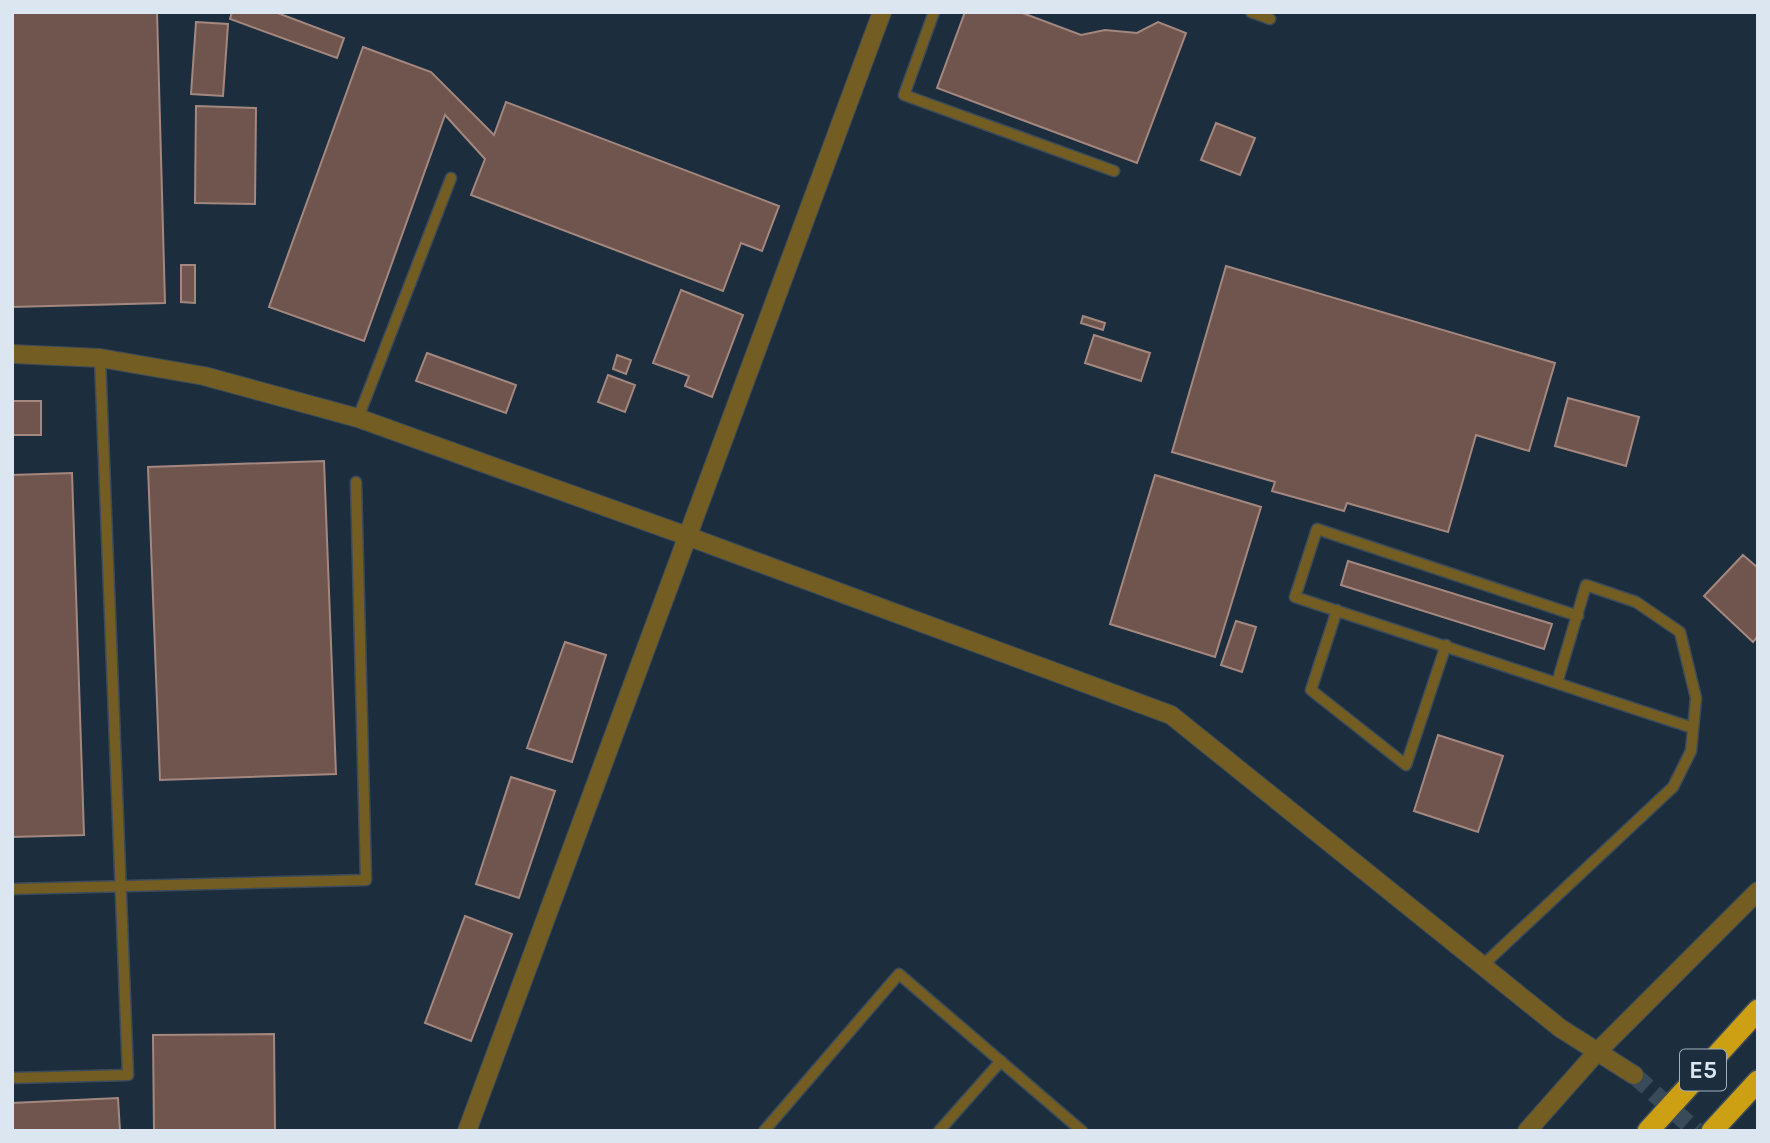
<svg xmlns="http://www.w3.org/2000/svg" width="1770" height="1143" font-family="Karla,sans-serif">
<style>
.building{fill:#6f554e;stroke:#a4877f;stroke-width:2}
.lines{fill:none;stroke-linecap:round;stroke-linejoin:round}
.minor-tunnel{stroke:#394a59;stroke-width:18;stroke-dasharray:18 9;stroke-linecap:butt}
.service-casing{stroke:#3b4b5b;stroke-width:13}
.minor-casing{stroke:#3b4b5b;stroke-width:20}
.motorway-casing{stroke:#3b4b5b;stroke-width:24}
.service{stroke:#735d22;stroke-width:10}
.minor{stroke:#735d22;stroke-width:18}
.motorway{stroke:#cca012;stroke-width:21}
.labels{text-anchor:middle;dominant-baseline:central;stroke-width:5;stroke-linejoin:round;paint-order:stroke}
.shield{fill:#1c2e3e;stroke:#a2afbb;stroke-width:2}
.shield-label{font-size:24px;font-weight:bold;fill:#dbe6f1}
</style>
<rect width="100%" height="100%" fill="#1c2e3e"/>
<!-- building -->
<path class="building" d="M12,12H157L165,303L12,307Z
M232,12H275L344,38L337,58L230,19Z
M965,12H1020L1081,35L1105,30L1137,33L1158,22L1186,33L1137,163L937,88Z
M196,22L228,24L223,96L191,94Z
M363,47L431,72L494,135L506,102L779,206L762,251L741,243L723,291L471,195L485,159L445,115L364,341L269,307Z
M196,106L256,108L255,204L195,203Z
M1216,123L1255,138L1240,175L1201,160Z
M181,265H195V303L181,302Z
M1226,266L1555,363L1529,451L1476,435L1448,532L1347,503L1344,511L1272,491L1275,482L1172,452Z
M681,290L743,315L712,397L685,386L689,376L653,363Z
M1083,316L1105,323L1103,330L1081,323Z
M1094,335L1150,353L1141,381L1085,363Z
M427,353L516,385L506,413L416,381Z
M617,355L631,360L626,374L613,369Z
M608,375L635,385L625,412L598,402Z
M1568,398L1639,417L1626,466L1555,446Z
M12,401H41V435H12Z
M324,461L336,774L160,780L148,467Z
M72,473L84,835L12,837V475Z
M1155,475L1261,507L1215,657L1110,624Z
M1743,555L1758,568V636L1753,642L1704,596Z
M1348,561L1552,624L1544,649L1341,585Z
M1236,621L1256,627L1242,672L1221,665Z
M565,642L606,655L572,762L527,748Z
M1438,735L1503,756L1478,832L1414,811Z
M511,777L555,791L519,898L476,884Z
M465,916L512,934L471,1041L425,1023Z
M274,1034L275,1131H154L153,1035Z
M118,1098L120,1131H12V1103Z"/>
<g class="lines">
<!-- minor-tunnel -->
<path class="minor-tunnel" d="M1634,1075L1696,1131"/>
<defs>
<path id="service" d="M934,12L904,95L1114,171
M1251,12L1270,19
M358,418L451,178
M1337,610L1311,690L1406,765L1446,645
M1578,616L1317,529L1295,597L1693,728
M12,889L366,880L356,482
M1483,965L1673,787L1691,751L1696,698L1680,632L1636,602L1586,585L1557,683
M12,1078L128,1075L100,358
M764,1131L899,974L1082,1131
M939,1131L1001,1061"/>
<path id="minor" d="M12,354L100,358L204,376L358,418L687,536L1171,715L1560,1028L1634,1075
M467,1131L882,12
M1527,1131L1597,1052L1758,891"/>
<path id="motorway" d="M1648,1131L1758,1010
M1712,1131L1758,1081"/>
</defs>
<!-- service casing -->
<use href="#service" class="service-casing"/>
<!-- minor casing -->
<use href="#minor" class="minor-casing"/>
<!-- motorway casing -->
<use href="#motorway" class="motorway-casing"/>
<!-- service -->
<use href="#service" class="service"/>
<!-- minor -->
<use href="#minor" class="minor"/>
<!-- motorway -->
<use href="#motorway" class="motorway"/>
</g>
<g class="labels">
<!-- shield labels -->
<rect class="shield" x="1680" y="1049.5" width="46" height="41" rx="5"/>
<g class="shield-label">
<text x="1703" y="1070">E5</text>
</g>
</g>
<!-- border -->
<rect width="1770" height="1143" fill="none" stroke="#dbe6f1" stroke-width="28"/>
</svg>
